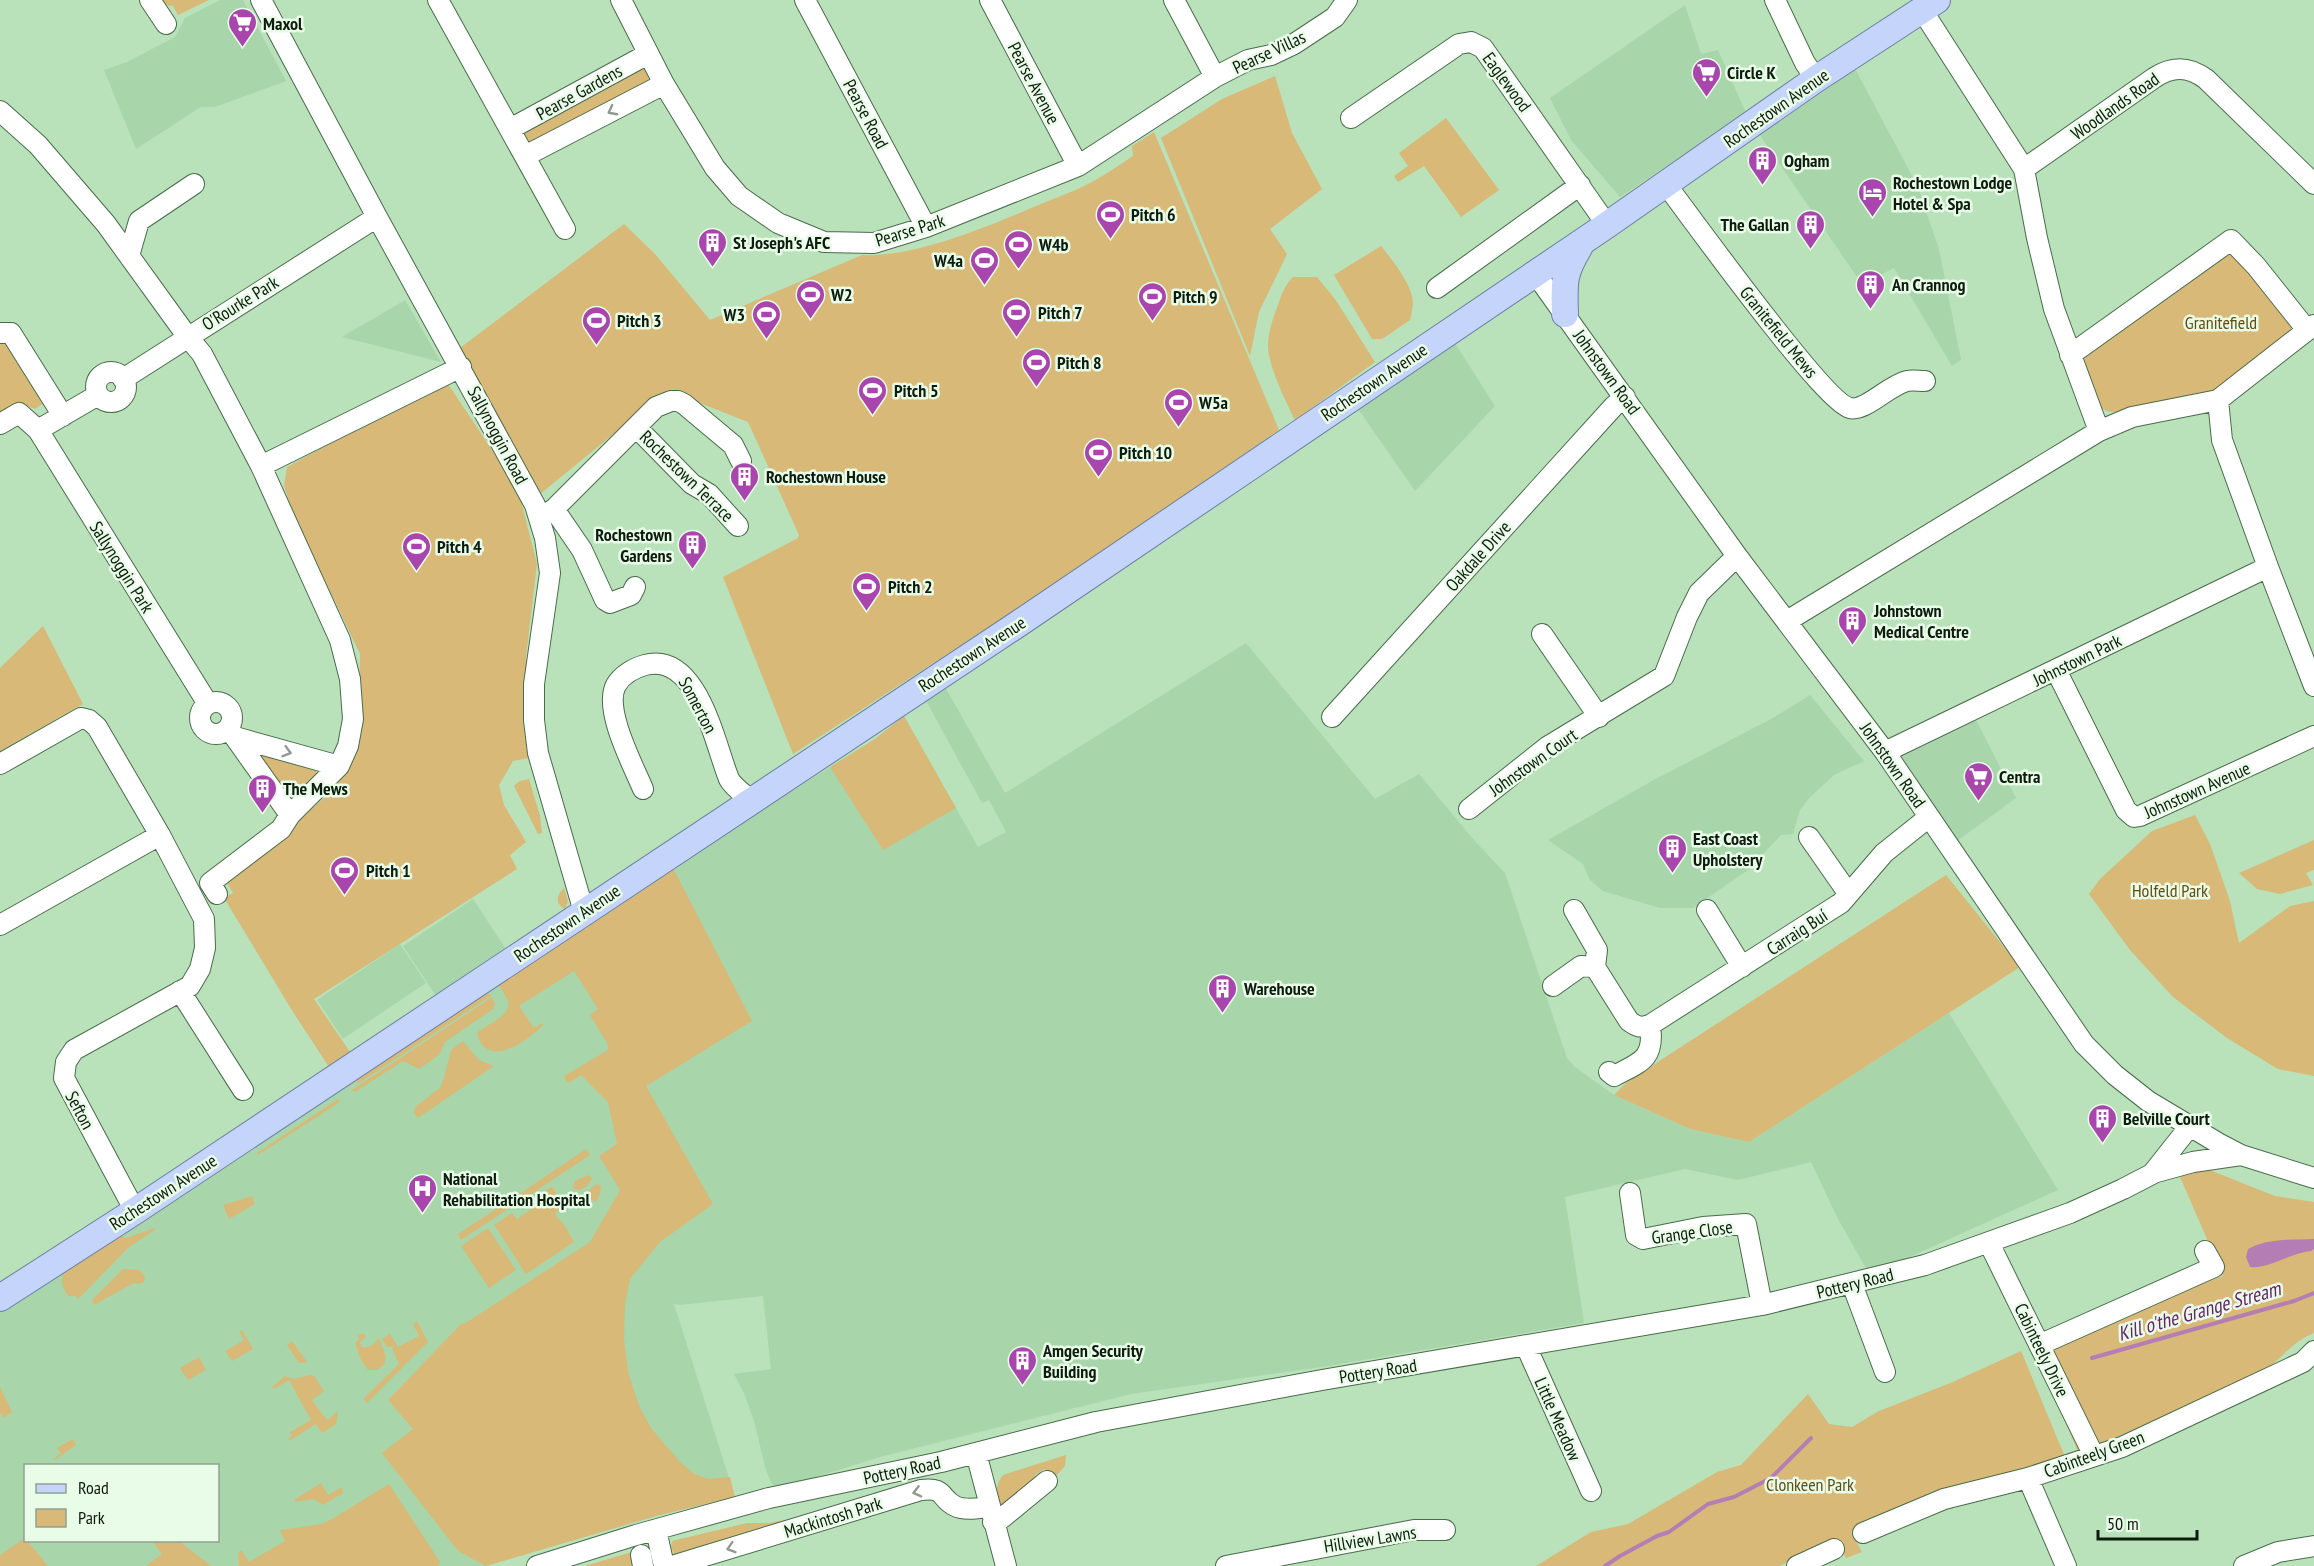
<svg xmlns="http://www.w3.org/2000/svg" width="2314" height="1566" font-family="'PT Sans Narrow',sans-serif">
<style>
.built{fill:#a8d6aa;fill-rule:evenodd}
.green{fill:#d8b977}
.water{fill:#b47eb5}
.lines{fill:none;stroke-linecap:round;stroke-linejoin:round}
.stream{stroke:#b47eb5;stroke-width:4}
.minor-casing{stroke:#496c4b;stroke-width:22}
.major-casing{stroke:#6a81a5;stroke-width:28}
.minor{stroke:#fff;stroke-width:20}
.major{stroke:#c4d4fa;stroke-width:26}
.oneway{stroke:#929993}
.labels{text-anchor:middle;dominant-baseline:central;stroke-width:5;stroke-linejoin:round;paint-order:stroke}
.poi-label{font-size:18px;font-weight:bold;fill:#0d1c0e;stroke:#e8fce8;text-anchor:start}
.street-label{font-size:18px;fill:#0d1c0e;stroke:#e8fce8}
.park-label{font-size:18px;fill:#624c12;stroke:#e8fce8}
.water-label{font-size:20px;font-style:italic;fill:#662469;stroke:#e8fce8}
</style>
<rect width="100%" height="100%" fill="#b9e1ba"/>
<!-- built -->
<path class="built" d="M220,0H243L286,81L215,107H201L136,149L104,70L127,62L175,37L185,18Z
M1685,5L1701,54L1718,50L1746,113L1620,197L1571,140L1550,98Z
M1854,67L1917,185L1939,249L1961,360L1952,366L1894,268L1862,284L1759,134Z
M405,300L441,362L342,337Z
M1453,340L1495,406L1415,491L1354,403Z
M1246,643L1375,799L1419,774L1473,839L1501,869L1505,873L1567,1058L1575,1067L1614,1095L1690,1129L1749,1142L1949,1013L2058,1190L1870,1275L1838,1219L1811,1162L1738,1180L1685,1169L1565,1197L1584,1323L1322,1367L1131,1394L880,1457L781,1488L772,1484L766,1470L754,1421L744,1393L734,1374L771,1369L763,1296L680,1305L674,1304L735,1497L656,1516L485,1566H0V1309L672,866L875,739L904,716L978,847L1006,832L989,800L982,803L925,699L944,685L1005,793ZM26,1466H218V1540H26Z
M1810,695L1864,761L1834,775L1809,798L1800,810L1793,834L1781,835L1748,870L1693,908H1660L1603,891L1590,880L1583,864L1548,840L1650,782L1771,719Z
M1976,720L2016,798L1957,841L1893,758Z
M473,899L506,949L436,996L403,946Z
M400,944L426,983L343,1039L317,1000Z"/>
<!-- green -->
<path class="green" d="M157,0H209L178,15L173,6L163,5Z
M637,66L648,70L649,86L533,145L524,138L525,128Z
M1275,76L1292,133L1322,189L1270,229L1287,254L1259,312L1250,356L1161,138L1222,99Z
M1446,118L1499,190L1461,217L1424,166L1398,182L1394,176L1408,166L1399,153Z
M1154,132L1279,430L1052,586L793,754L723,577L798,538L799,535L748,422L667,390L539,495L460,348L624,224L655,254L710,320L862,255C915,258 994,224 1043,203C1058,197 1075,191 1090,183C1105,175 1119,165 1133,156L1132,146Z
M1381,246C1392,260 1407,278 1412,296C1414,304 1412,312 1410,320L1382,339H1372L1334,275Z
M2225,255L2237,256L2291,322V331L2216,391L2117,413L2107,411L2097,406L2082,362L2086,353Z
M1293,277H1317L1335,299L1375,362L1295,420C1286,402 1268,365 1268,346C1268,332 1273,318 1278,305C1281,295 1285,285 1293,277Z
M0,339L5,340L45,402L35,409L22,404L0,417Z
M448,384L518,489L537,564L526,656L529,758L513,761L499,785L504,805L526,842L510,855L517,869L314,999L350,1052L329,1067L293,1012L224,898L233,893L225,879L334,790L356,752L359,721L360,654L294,516L284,486L287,467L380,416Z
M43,626L83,704L0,751V668Z
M904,716L956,808L883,850L830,767L875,739Z
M248,745L316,767V780L299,799L290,798Z
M529,779L540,816L542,833L538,834L514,786L520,781Z
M2195,815L2210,844L2230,901L2239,943L2290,906L2314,901V1076L2278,1069L2227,1038L2173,997L2130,950L2089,894L2100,879L2152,831Z
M2314,840V870L2306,873L2313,885L2280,894L2257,889L2239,873Z
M672,866L752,1021L646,1086L713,1204L660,1242L630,1279L625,1304L624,1339L628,1372L640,1408L651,1428L680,1462L694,1474L709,1479L730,1477L735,1497L656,1516L486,1566L458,1551L382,1453L413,1429L388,1400L462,1323L464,1324L590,1242L620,1190L599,1156L617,1144L608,1102L581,1075L571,1082H567L564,1076L608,1050L607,1043L590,1015L598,1009L574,971L519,1006L534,1028L542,1023L543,1025C527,1042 487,1070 477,1034L479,1031C487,1025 512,1015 508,1001C506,996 501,989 498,984Z
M1946,875L2020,967L1749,1142L1690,1129L1614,1095L1627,1082Z
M564,888L568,901L565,909C555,904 556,895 564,888Z
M487,991L491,996L359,1083L357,1081L346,1088L341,1080Z
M492,997L495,1003L493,1009L445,1042L439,1055L419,1069L403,1061L355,1092L352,1090Z
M463,1041L479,1060L494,1066L418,1118L414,1113L415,1107L440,1088L444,1078L451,1050Z
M338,1099L340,1102L258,1155L257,1153Z
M586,1149L590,1155L519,1202L515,1197Z
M2174,1163L2197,1165L2275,1196L2314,1202V1333C2292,1342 2284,1356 2265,1371L2079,1454L2049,1384L2052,1347L2167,1295L2223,1276Z
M588,1175L592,1178L587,1186L580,1190L574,1189L573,1187L575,1181Z
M597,1184L601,1186L600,1194L596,1202L585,1196L591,1188Z
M552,1186L564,1206L556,1212V1216L565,1226L574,1242L526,1274L494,1225L512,1213L517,1219L537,1205L533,1199Z
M252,1196L255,1204L229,1219L223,1205Z
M511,1199L514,1205L461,1240L458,1234Z
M155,1228L156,1229L129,1247L78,1299L76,1296H69C61,1287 61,1280 64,1269L115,1234L126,1238Z
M488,1228L516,1270L489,1288L461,1246Z
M123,1269L140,1270L145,1277L144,1282L139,1284L134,1283L94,1305L92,1300Z
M417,1321L428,1342L367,1403L363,1399L399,1364L392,1348L395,1346L387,1347L382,1339L390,1334L398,1347L419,1336L413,1324Z
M242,1330L253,1349L232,1361L225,1351L244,1340L239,1332Z
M364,1333L366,1337L360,1342L361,1346L364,1348L373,1345L379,1338L386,1357L384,1365L377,1370H368L361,1360L355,1343L359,1339L357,1336Z
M292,1341L307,1362L299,1363L287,1345Z
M2021,1351L2065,1457L1854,1530L1851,1532L1862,1552L1846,1558L1836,1542L1779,1566H1536L1591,1532L1628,1524L1717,1472L1741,1465L1808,1394L1829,1424L1852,1427L1879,1411L1953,1382Z
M199,1357L206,1370L188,1380L180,1368Z
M310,1375L314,1376L324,1391L312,1400L327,1420L338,1411L336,1424L322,1433L316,1424L289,1441L288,1439L292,1436L290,1432L311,1420L289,1380L274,1389L272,1387L285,1376L294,1379Z
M0,1387L12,1412L3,1418L0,1412Z
M73,1439L76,1445L55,1460L54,1459L61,1453L57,1448Z
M1066,1455L1065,1466L1057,1475L1044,1469L1035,1475L1034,1483L1004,1507H998C997,1495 995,1484 1003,1475Z
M321,1483L328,1495L342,1487L343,1493L323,1505L314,1499L295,1502L294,1500Z
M389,1484L440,1562L438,1566H239L238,1554L241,1550L249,1562L285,1541L280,1530L321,1524L332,1519Z
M810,1515L676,1557L671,1548L672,1541L747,1523H769Z
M25,1538L48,1566H0V1555Z
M152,1541H179L211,1566H146L162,1554Z
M635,1551V1562L633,1566H585Z"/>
<!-- water -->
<path class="water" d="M2314,1239V1249L2311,1251C2290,1253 2267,1270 2250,1267L2246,1257L2248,1249C2268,1238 2292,1240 2314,1239Z"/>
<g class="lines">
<!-- stream -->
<path class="stream" d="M2092,1358L2294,1301L2314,1293
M1605,1566L1620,1556L1657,1536L1669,1532L1708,1504L1734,1497L1771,1478L1811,1438"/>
<defs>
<path id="minor" d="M150,0L166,24
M261,0L377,217L535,505L545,538L550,573L534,684V720L538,753L584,912
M438,0L565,229
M621,0L664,84L715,168L739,196L778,223L824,242L874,243L926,227L1078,166L1215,77L1248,60L1271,55L1294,44L1335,17L1347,0
M805,0L926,227
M990,0L1078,166
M1174,0L1215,77
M1775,0L1805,63L1816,79
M1922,10L2024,169L2037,238L2054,309L2099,431
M0,111L38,145L106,224L187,336L202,354L261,466L340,640L350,679L353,719L348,746L339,766L290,815L229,729
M1351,118L1459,44L1471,42L1483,48L1607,225
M510,129L648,54
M525,156L664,84
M2024,169L2154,78C2172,66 2188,66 2206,79L2314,184
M1665,183C1689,215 1824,402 1850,408C1865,412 1889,385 1907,381C1912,380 1919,381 1925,381
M129,256L139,221L194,184
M1535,273L1737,556L1885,752L2084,1044L2115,1075L2148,1101L2218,1143L2241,1155L2314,1178
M1437,288L1580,185
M0,333H11L63,416
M2070,355L2231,240L2256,266L2307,330
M96 387a15 15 0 1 1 30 0a15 15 0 1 1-30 0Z
M123,379L377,217
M98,395L38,430L208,704
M2218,400L2222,440L2268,567L2314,686
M0,424L19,413L38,430
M636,427L692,484L709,494L738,526
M261,466L461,367
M554,509L582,550L605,600L610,603L631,595L635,587
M539,518L554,509L656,407L671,401H678L684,404L733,445L741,461
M1787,621L2099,431L2132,417L2218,400L2314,325
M1542,634L1599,717
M2056,670L2126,810L2134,817L2140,816L2314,736
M200 718a16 16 0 1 1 32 0a16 16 0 1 1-32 0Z
M1332,717L1614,406L1625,397
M235,737L339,766
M1885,752L2268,567
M0,764L81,718L89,720L97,727L160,835L204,919L205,948L200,969L190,986L74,1050L66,1062L64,1078L135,1211
M643,789C633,765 603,709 616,685C622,675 634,668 645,665C698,651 715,745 729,779C733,787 745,795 752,801
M1469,809L1547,747L1664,676L1687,617L1699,593L1737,556
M1809,837L1848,893
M217,894L210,883L281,829L290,815
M1574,910L1597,950L1595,967
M1707,910L1742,967
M0,925L160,835
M1553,986L1581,966L1595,967L1629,1021C1637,1027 1641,1028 1650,1025L1841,903L1884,853L1929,817
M180,991L243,1090
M1609,1072L1614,1076C1641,1062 1655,1059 1650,1025
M2153,1173L2193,1162L2241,1155
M1630,1193L1636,1235L1643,1239L1703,1227L1746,1224L1762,1305
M1989,1243L2094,1456
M1852,1284L1885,1372
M2039,1345L2214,1267L2205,1251
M1526,1346L1591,1491
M976,1453L1006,1566
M2028,1478L2066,1566
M993,1522L1002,1518L1047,1481
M656,1530L664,1566
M1863,1533L1944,1499L2028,1478L2122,1447L2303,1362L2314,1351
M641,1555L643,1566
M537,1566L636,1535L769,1498L941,1462L1096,1422L1322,1380L1762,1305L1925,1265L2070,1213L2123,1189L2152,1174L2190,1126
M672,1566L921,1490C946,1487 939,1498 955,1506C965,1511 979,1508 990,1507
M1226,1566L1414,1530H1445
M1797,1566L1834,1549
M2244,1566L2278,1552L2314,1546"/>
<path id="major" d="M1565,314C1564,282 1563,274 1580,246
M0,1298L135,1211L1018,624L1607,225L1816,79L1937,0"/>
</defs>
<!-- minor casing -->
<use href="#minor" class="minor-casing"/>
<!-- major casing -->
<use href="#major" class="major-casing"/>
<!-- minor -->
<use href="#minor" class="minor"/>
<!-- major -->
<use href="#major" class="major"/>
</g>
<!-- one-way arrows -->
<defs><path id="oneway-chevron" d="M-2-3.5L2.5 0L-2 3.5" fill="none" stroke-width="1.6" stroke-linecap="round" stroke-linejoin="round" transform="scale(1.5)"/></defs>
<g class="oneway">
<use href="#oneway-chevron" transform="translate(612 111) rotate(152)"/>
<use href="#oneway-chevron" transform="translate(287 752) rotate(16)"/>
<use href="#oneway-chevron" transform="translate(917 1492) rotate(166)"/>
<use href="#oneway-chevron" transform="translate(731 1548) rotate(163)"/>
</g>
<!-- icons -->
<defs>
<symbol id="supermarket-pin" viewBox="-11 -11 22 30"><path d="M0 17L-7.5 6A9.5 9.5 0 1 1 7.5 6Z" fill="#a846ad" stroke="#e8fce8"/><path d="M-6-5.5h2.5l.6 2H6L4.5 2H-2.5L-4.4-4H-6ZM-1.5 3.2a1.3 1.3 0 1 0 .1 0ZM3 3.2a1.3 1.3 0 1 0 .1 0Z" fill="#fff"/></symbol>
<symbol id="building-pin" viewBox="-11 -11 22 30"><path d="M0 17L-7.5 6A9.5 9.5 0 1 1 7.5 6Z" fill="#a846ad" stroke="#e8fce8"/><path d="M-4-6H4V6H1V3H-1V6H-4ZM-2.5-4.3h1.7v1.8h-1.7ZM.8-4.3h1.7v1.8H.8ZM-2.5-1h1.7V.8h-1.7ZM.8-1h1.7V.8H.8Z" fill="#fff"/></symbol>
<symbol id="hotel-pin" viewBox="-11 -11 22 30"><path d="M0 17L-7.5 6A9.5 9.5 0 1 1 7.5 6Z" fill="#a846ad" stroke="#e8fce8"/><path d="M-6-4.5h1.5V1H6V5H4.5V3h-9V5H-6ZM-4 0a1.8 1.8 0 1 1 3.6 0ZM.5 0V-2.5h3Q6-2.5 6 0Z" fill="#fff"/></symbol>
<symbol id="stadium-pin" viewBox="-11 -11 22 30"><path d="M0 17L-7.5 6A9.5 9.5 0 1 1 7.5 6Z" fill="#a846ad" stroke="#e8fce8"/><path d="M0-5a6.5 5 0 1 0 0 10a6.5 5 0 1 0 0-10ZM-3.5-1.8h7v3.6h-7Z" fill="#fff"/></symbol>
<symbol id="hospital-pin" viewBox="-11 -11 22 30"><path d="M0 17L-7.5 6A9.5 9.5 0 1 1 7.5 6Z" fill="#a846ad" stroke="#e8fce8"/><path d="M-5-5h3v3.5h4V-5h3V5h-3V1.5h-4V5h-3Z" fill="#fff"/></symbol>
</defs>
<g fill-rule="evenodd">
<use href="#supermarket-pin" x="226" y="6" width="33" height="45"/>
<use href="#supermarket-pin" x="1690" y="56" width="33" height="45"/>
<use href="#building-pin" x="1746" y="144" width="33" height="45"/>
<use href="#hotel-pin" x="1856" y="176" width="33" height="45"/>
<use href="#stadium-pin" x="1094" y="198" width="33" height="45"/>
<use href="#building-pin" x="1794" y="208" width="33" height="45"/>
<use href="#building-pin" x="696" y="226" width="33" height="45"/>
<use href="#stadium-pin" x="1002" y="228" width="33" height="45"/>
<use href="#stadium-pin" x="968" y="244" width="33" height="45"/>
<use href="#building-pin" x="1854" y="268" width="33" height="45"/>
<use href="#stadium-pin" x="794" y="278" width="33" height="45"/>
<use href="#stadium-pin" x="1136" y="280" width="33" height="45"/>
<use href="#stadium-pin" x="1000" y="296" width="33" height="45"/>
<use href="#stadium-pin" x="750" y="298" width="33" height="45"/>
<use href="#stadium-pin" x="580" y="304" width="33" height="45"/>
<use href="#stadium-pin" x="1020" y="346" width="33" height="45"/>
<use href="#stadium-pin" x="856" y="374" width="33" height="45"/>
<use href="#stadium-pin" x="1162" y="386" width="33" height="45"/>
<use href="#stadium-pin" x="1082" y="436" width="33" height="45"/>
<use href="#building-pin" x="728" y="460" width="33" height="45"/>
<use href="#building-pin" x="676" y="528" width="33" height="45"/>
<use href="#stadium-pin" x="400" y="530" width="33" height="45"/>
<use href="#stadium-pin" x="850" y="570" width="33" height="45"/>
<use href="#building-pin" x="1836" y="604" width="33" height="45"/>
<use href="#supermarket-pin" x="1962" y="760" width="33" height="45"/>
<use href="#building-pin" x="246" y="772" width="33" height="45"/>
<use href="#building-pin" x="1656" y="832" width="33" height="45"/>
<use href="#stadium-pin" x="328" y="854" width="33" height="45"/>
<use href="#building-pin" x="1206" y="972" width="33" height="45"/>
<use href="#building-pin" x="2086" y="1102" width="33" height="45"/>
<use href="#hospital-pin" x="406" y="1172" width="33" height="45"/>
<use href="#building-pin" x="1006" y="1344" width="33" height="45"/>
</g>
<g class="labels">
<!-- poi labels -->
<g class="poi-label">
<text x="263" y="23">Maxol</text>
<text x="1727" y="72">Circle K</text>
<text x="1784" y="160">Ogham</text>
<text x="1893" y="182">Rochestown Lodge<tspan x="1893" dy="21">Hotel &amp; Spa</tspan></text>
<text x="1131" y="214">Pitch 6</text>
<text x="1789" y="224" text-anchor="end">The Gallan</text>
<text x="733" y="242">St Joseph's AFC</text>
<text x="1039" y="244">W4b</text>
<text x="963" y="260" text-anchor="end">W4a</text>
<text x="1892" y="284">An Crannog</text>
<text x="831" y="294">W2</text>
<text x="1173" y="296">Pitch 9</text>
<text x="1038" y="312">Pitch 7</text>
<text x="745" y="314" text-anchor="end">W3</text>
<text x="617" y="320">Pitch 3</text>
<text x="1057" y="362">Pitch 8</text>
<text x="894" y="390">Pitch 5</text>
<text x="1199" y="402">W5a</text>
<text x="1119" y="452">Pitch 10</text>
<text x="766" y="476">Rochestown House</text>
<text x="672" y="534" text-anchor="end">Rochestown<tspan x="672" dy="21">Gardens</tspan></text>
<text x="437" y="546">Pitch 4</text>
<text x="888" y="586">Pitch 2</text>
<text x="1874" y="610">Johnstown<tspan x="1874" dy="21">Medical Centre</tspan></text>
<text x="1999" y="776">Centra</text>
<text x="283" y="788">The Mews</text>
<text x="1693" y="838">East Coast<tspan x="1693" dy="21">Upholstery</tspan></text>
<text x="366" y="870">Pitch 1</text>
<text x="1244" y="988">Warehouse</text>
<text x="2123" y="1118">Belville Court</text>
<text x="443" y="1178">National<tspan x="443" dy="21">Rehabilitation Hospital</tspan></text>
<text x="1043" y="1350">Amgen Security<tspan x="1043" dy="21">Building</tspan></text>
</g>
<!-- street labels -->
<g class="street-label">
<text transform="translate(1269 52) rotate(-25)">Pearse Villas</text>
<text transform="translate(1507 82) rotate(54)">Eaglewood</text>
<text transform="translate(1034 83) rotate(62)">Pearse Avenue</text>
<text transform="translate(579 92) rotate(-29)">Pearse Gardens</text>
<text transform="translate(2115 106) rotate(-35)">Woodlands Road</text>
<text transform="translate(1776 108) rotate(-35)">Rochestown Avenue</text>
<text transform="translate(866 114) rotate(62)">Pearse Road</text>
<text transform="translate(910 230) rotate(-17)">Pearse Park</text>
<text transform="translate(240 303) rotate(-32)">O'Rourke Park</text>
<text transform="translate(1779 332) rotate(51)">Granitefield Mews</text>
<text transform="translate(1607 372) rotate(54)">Johnstown Road</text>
<text transform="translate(1374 382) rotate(-34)">Rochestown Avenue</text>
<text transform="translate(498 435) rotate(62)">Sallynoggin Road</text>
<text transform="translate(687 476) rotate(44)">Rochestown Terrace</text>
<text transform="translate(1478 556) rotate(-48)">Oakdale Drive</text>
<text transform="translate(122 567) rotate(58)">Sallynoggin Park</text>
<text transform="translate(972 654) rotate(-33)">Rochestown Avenue</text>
<text transform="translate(2077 660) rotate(-26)">Johnstown Park</text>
<text transform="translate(698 705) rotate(62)">Somerton</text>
<text transform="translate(1533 762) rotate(-35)">Johnstown Court</text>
<text transform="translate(1893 765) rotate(55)">Johnstown Road</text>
<text transform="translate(2197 790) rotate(-24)">Johnstown Avenue</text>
<text transform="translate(567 923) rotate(-34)">Rochestown Avenue</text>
<text transform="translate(1797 932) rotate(-33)">Carraig Buí</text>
<text transform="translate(80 1110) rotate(62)">Sefton</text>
<text transform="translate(163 1192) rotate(-33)">Rochestown Avenue</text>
<text transform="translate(1692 1232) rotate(-8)">Grange Close</text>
<text transform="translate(1855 1283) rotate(-14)">Pottery Road</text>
<text transform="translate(2042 1350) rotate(64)">Cabinteely Drive</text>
<text transform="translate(1378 1371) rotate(-9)">Pottery Road</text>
<text transform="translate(1558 1419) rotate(66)">Little Meadow</text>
<text transform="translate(2094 1454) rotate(-20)">Cabinteely Green</text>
<text transform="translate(902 1470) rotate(-12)">Pottery Road</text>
<text transform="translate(833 1517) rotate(-17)">Mackintosh Park</text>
<text transform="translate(1370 1539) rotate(-9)">Hillview Lawns</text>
</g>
<!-- park labels -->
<g class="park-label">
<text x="2221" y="322">Granitefield</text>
<text x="2170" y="890">Holfeld Park</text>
<text x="1810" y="1484">Clonkeen Park</text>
</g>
<!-- water labels -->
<g class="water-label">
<text transform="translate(2199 1311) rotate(-16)">Kill o'the Grange Stream</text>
</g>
</g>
<!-- legend -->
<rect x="24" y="1464" width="195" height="78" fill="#e8fce8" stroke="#90a291" stroke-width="1.5"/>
<rect x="36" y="1484" width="30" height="9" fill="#c4d4fa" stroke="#90a291" stroke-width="1.5"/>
<text x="78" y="1494" font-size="18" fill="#0d1c0e">Road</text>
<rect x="36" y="1509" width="30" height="18" fill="#d8b977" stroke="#90a291" stroke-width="1.5"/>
<text x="78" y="1524" font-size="18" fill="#0d1c0e">Park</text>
<!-- scale -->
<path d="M2098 1530v9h99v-9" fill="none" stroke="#0d1c0e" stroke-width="3"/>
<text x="2107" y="1530" font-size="18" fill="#0d1c0e" stroke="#e8fce8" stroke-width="4.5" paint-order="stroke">50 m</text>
</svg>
